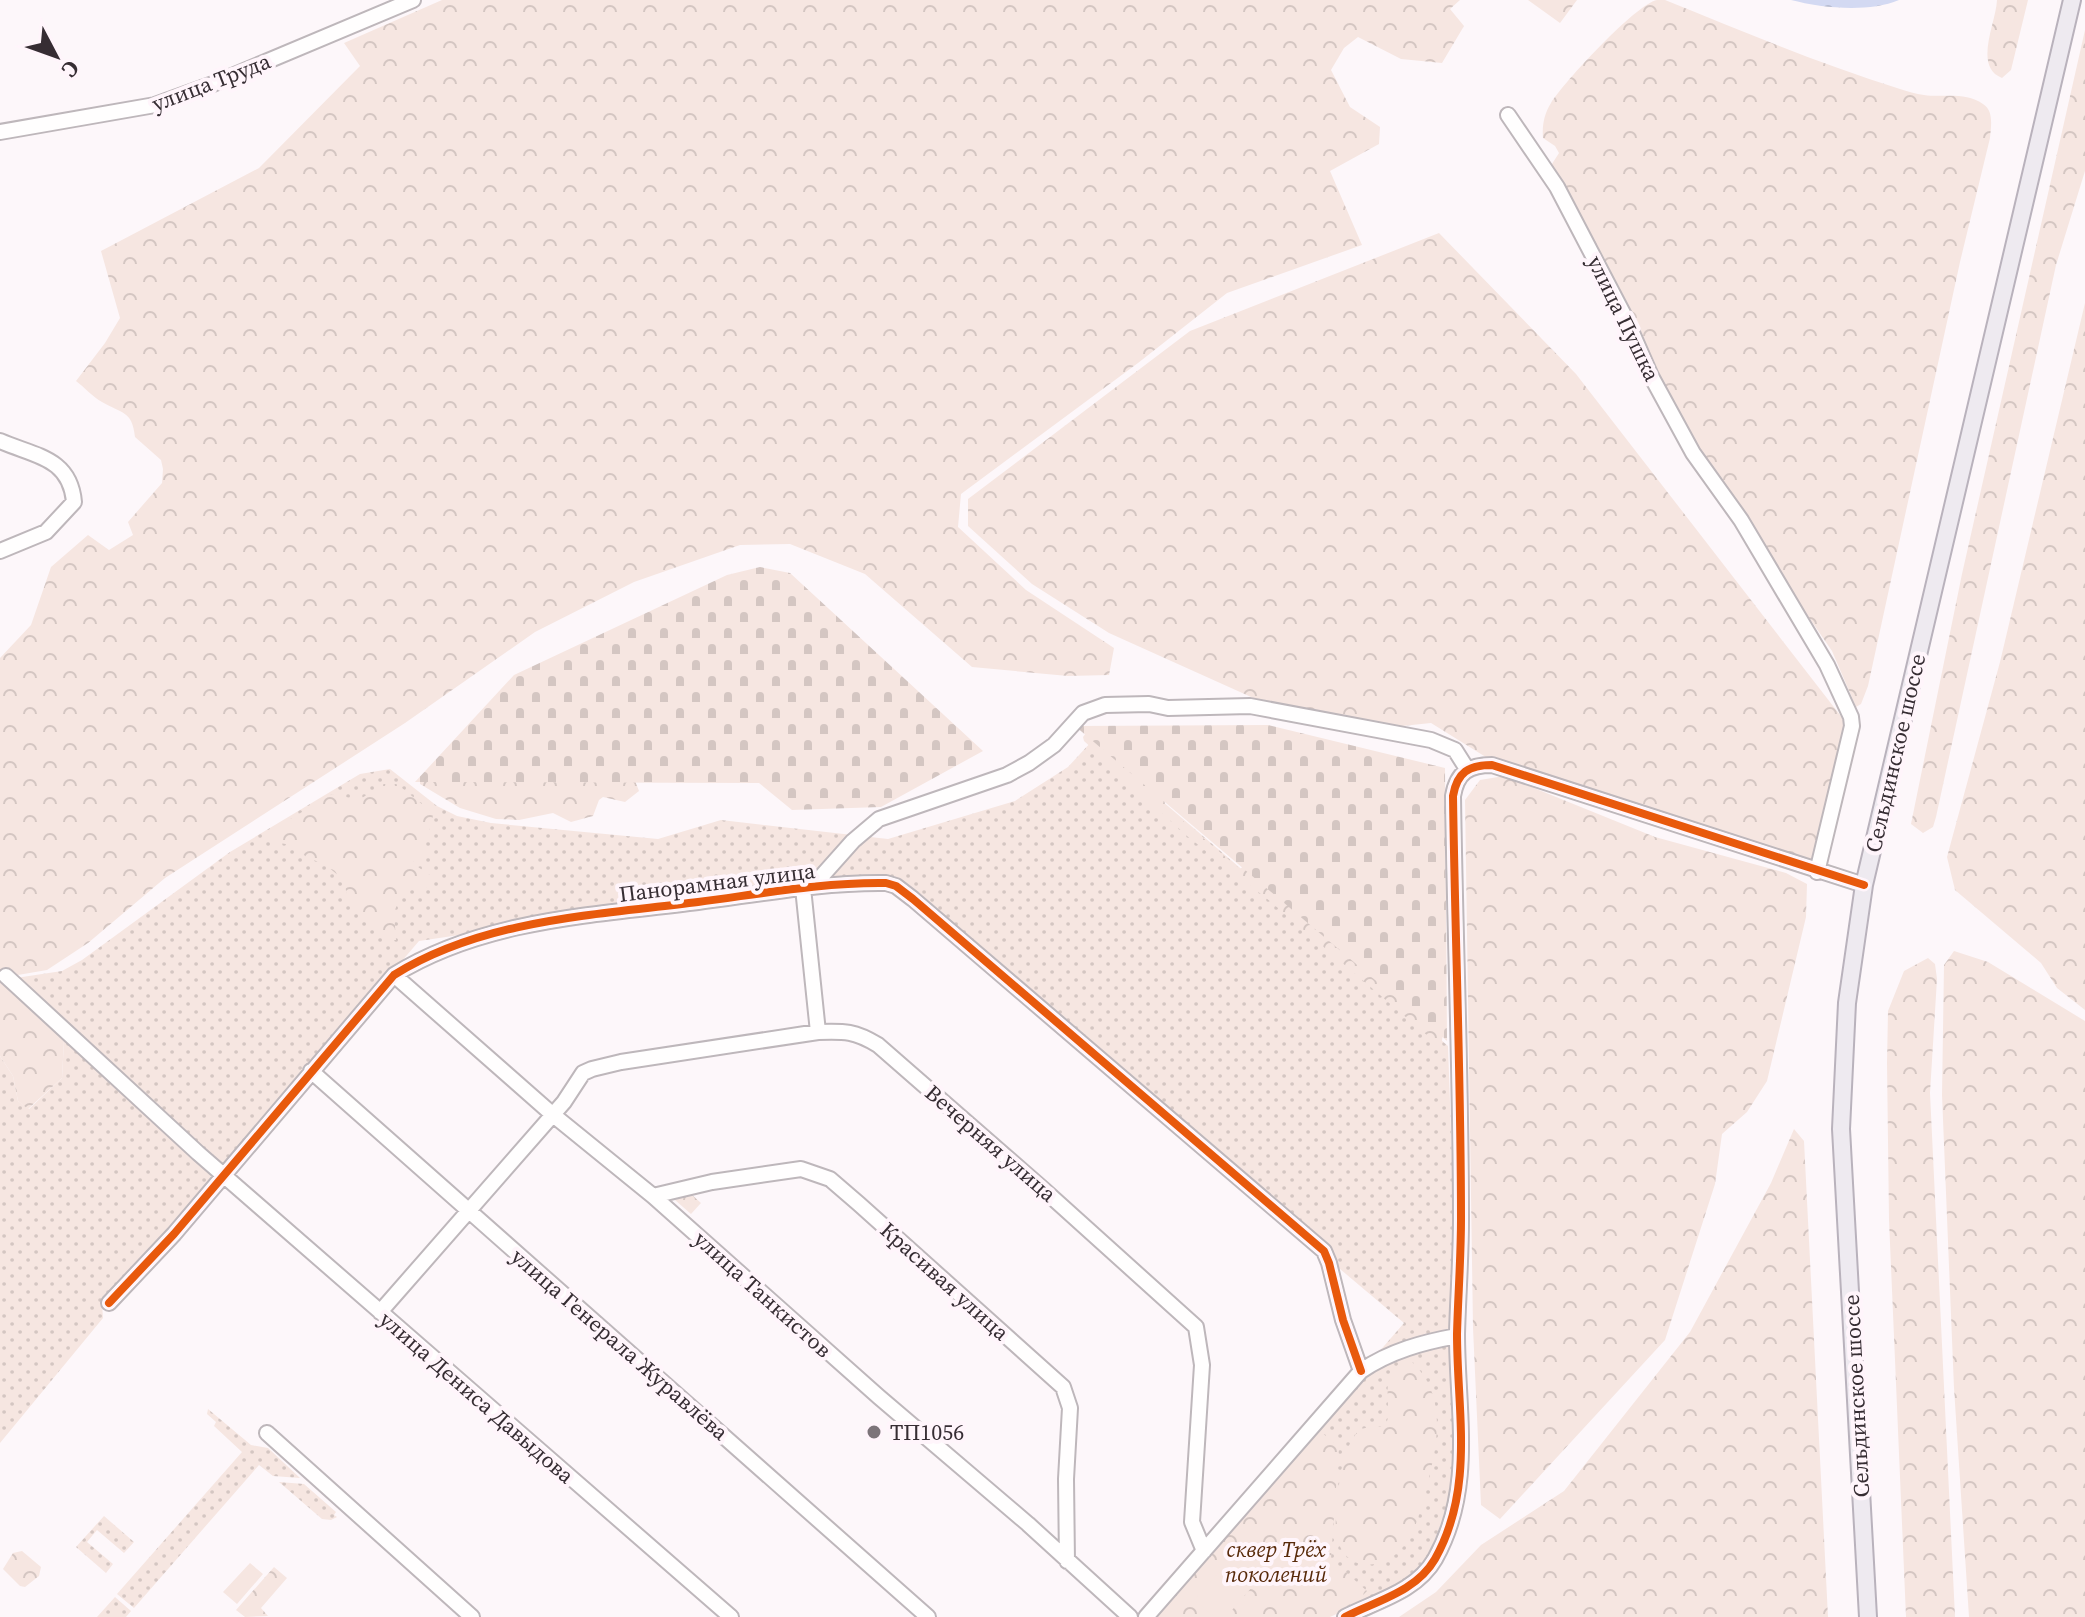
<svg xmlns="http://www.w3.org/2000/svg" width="2085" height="1617" font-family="'Source Serif 4',serif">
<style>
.grass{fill:url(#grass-dots)}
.forest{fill:url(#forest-crowns)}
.cemetery{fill:url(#cemetery-stones)}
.pitch{fill:#f6e6e1}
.water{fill:url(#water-ripples)}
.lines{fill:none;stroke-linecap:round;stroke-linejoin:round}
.minor-casing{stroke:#beb7bb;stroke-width:18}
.major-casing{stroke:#b9b2bc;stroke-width:20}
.minor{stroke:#fffefe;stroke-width:14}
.major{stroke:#eeeaf0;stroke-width:16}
.cycleway-casing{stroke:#fff5fb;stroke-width:13}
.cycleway{stroke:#e8590c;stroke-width:8}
.poi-dot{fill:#7c7479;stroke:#fff5fb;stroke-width:3}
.labels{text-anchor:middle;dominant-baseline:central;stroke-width:8;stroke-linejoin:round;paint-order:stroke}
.street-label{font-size:22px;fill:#362d33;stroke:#fff5fb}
.poi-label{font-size:22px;fill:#362d33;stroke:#fff5fb;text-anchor:start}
.park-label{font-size:22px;font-style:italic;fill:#582a0a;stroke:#fff5fb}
</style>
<defs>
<pattern id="grass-dots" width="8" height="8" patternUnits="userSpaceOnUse" patternTransform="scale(2)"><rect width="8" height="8" fill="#f6e6e1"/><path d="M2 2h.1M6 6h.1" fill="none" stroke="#d4c6c2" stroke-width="1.8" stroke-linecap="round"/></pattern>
<pattern id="forest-crowns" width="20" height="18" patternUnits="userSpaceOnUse" patternTransform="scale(2)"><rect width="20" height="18" fill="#f6e6e1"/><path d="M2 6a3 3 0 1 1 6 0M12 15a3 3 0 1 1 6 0" fill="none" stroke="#d4c6c2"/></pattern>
<pattern id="cemetery-stones" width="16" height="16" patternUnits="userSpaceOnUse" patternTransform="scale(2)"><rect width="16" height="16" fill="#f6e6e1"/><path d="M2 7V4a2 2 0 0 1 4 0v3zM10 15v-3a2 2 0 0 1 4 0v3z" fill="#d4c6c2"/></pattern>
<pattern id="water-ripples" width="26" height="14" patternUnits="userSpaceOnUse" patternTransform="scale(2)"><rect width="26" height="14" fill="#d3d9f2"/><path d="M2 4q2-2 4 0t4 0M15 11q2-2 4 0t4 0" fill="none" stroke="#b6bbd0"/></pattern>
</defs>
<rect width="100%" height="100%" fill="#fdf7fa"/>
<!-- grass -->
<path class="grass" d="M1092,741L1448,1046L1453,1187L1451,1366L1456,1470L1453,1493L1428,1557L1416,1574L1399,1585L1330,1617H1149L1404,1323L879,880L807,883L419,941L223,1170L9,979L62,971L82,960L230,852L360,774L390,769L437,806L457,816L491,823L658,839L721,820L888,839L1015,801L1068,767Z
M64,1040L219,1175L171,1230L110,1292L102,1304L103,1318L0,1443V1056L13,1076L18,1101L29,1109L62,1078Z
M208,1409L251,1445L268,1448L300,1478L273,1476L259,1465L134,1608L117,1594L242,1452L214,1426L216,1422L207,1414Z
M279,1482L304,1484L336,1512L334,1515L337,1517L331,1520L322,1519Z
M104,1516L134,1542L124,1553L97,1530L87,1542L113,1564L106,1573L76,1547Z
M115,1597L131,1611L126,1617H97Z"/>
<!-- forest -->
<path class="forest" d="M442,0H1460L1450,9L1464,26L1442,63L1401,59L1358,37L1344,48L1331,70L1350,107L1380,127L1379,144L1330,171L1362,245L1227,293L1138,363L961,494L958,527L1026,590L1114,648L1109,675L1068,676L972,667L865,574L790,544L740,545L634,582L535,632L405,723L165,878L88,943L47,970L12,976L11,991L64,1040L62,1078L28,1109L18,1101L13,1076L0,1056V658L31,625L51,567L88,535L109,550L133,535L128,522L162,483L163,469L161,460L135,437C132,410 122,414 102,402C93,397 84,387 76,381L105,343L120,318L101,251L259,168L360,66L344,43Z
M1528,0H1577L1560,23Z
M1657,0H1665C1742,31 1820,64 1900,89C1907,91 1916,94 1924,95C1943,98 1965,91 1983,104C1994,111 1991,126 1990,138L1960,262L1868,686L1861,704L1856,707L1832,651L1696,453L1550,167L1559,153L1555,146L1543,138C1542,126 1544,114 1551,103C1564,82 1636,4 1657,0Z
M1997,0H2028L2011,70L2002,78C1973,67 1996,23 1997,0Z
M2085,30V171L2056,265L1936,817L1933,827L1923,833L1911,824L1962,574Z
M1439,233L1576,374L1847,724L1815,866L1497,764L1431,723L1383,728L1260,701L1109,633L1032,584L968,526V499L1190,331Z
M2085,303V1010L2057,988L2041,963L1955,890L1947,857L2000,662Z
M1089,729L1164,793L1165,806L1240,869L1247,863L1443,1032L1442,1041L1435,1042L1271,902L1187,836L1084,741L1083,737Z
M1504,776L1655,837L1786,873L1807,884L1806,917L1767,1081L1747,1112L1722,1134L1715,1184L1665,1340L1500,1519L1481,1505L1473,1328L1465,800L1480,780Z
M420,778H634L639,791L625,802L603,797L599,800L593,816L571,822L553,813L519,820L496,819L460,808L420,784Z
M383,784H397L433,813L432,826L425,835L424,852L412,863L433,877V884L419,891L409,888L401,893L394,913L396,940H390L347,901L345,881L327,866L305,856L297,846L274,842L272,830L332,794L359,800Z
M1954,951L1988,962L2085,1021V1617H1969L1954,1388L1942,1095L1944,965Z
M1928,958L1935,964L1937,979L1930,1093L1955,1617H1906L1889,1220L1887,1063L1888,1011L1904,971Z
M1794,1129L1804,1141L1828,1617H1399L1436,1592L1481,1545L1564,1491L1690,1332L1771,1183Z
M691,1194L701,1203L691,1214L675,1200Z
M1410,1360C1448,1394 1438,1442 1427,1486C1422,1503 1418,1524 1409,1539C1383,1579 1331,1573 1336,1517C1339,1487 1339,1454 1359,1430C1367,1426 1377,1429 1384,1425C1397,1417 1372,1368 1410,1360Z
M1320,1431L1339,1447L1331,1559L1367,1591L1358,1600L1325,1617H1154Z
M22,1551L41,1567L39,1576L25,1587L20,1586L3,1569L13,1553Z
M274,1567L287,1578L261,1608L268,1616L245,1617L236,1610Z"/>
<!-- cemetery -->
<path class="cemetery" d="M760,567L790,573L983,751L881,807L792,810L759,783L415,782L514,675L727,575Z
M1268,725L1445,768L1447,1041L1075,726Z"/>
<!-- pitch -->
<path class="pitch" d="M1240,1549L1266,1571L1226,1617H1215L1194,1600Z
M250,1563L263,1574L237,1604L223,1592Z"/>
<!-- water -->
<path class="water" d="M1791,0H1899C1868,13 1822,8 1791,0Z"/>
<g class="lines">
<defs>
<path id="minor" d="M1508,115L1557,187L1626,319L1651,376L1693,453L1741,520L1827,665L1851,717L1852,726L1817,872
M0,132L155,105L213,84L413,0
M0,441C34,456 70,457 74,502L46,532L0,551
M812,887L853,841L879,819L1007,775L1029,763L1054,745L1083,713L1105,705L1149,704L1168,708L1250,706L1431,740L1455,750L1467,769
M803,888L818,1032
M394,975L552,1114L653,1196L879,1397L1028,1524L1130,1617
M6,976L198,1153L731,1617
M311,1071L928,1617
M653,1196L712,1182L801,1169L830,1179L859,1204L1063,1387L1070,1408L1066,1479L1067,1561
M109,1303L174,1234L394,975C484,919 596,915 698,902C760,894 824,882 886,883L896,886L913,899L1324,1251L1329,1263L1343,1320L1361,1371
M380,1312L564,1102L583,1073L592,1069L621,1062L818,1032C845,1031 855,1031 878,1045L1044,1190L1196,1327L1202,1365L1192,1522L1204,1551
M267,1433L472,1617
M1146,1617L1361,1371C1390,1351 1424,1342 1457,1336
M1345,1617C1376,1601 1416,1592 1435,1559C1475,1488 1457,1411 1457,1334C1458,1296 1461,1258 1461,1219C1461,1078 1455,937 1453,796C1457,772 1469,765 1492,765L1864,885"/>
<path id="major" d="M1868,1617L1841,1129L1847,1003L1864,885L2072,0"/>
</defs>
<!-- minor casing -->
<use href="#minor" class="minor-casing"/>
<!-- major casing -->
<use href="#major" class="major-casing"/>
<!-- minor -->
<use href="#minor" class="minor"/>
<!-- major -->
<use href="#major" class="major"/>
<defs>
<path id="cycleway" d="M109,1303L174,1234L394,975C484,919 596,915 698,902C760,894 824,882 886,883L896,886L913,899L1324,1251L1329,1263L1343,1320L1361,1371
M1345,1617C1376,1601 1416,1592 1435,1559C1475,1488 1457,1411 1457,1334C1458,1296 1461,1258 1461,1219C1461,1078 1455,937 1453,796C1457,772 1469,765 1492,765L1864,885"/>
</defs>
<!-- cycleway casing -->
<use href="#cycleway" class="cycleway-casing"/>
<!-- cycleway -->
<use href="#cycleway" class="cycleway"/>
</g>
<!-- markers -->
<circle class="poi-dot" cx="874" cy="1432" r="8"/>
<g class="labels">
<!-- street labels -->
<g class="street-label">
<text transform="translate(211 82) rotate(-21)">улица Труда</text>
<text transform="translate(1624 318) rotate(64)">улица Пушка</text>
<text transform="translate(1895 753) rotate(-77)">Сельдинское шоссе</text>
<text transform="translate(717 882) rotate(-7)">Панорамная улица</text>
<text transform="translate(991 1143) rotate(41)">Вечерняя улица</text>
<text transform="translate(945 1281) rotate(42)">Красивая улица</text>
<text transform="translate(763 1294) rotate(42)">улица Танкистов</text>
<text transform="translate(620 1344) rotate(41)">улица Генерала Журавлёва</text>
<text transform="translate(1856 1396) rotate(-93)">Сельдинское шоссе</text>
<text transform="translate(477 1397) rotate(41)">улица Дениса Давыдова</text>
</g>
<!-- poi labels -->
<g class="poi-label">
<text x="890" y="1432">ТП1056</text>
</g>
<!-- park labels -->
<g class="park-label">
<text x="1276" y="1549">сквер Трёх<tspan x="1276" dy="25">поколений</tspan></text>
</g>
</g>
<!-- north arrow -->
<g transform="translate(56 56) rotate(131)" stroke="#fff5fb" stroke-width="6" paint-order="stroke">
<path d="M0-6L14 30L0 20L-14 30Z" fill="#362d33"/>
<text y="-12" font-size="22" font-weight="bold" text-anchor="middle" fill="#362d33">С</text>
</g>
</svg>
